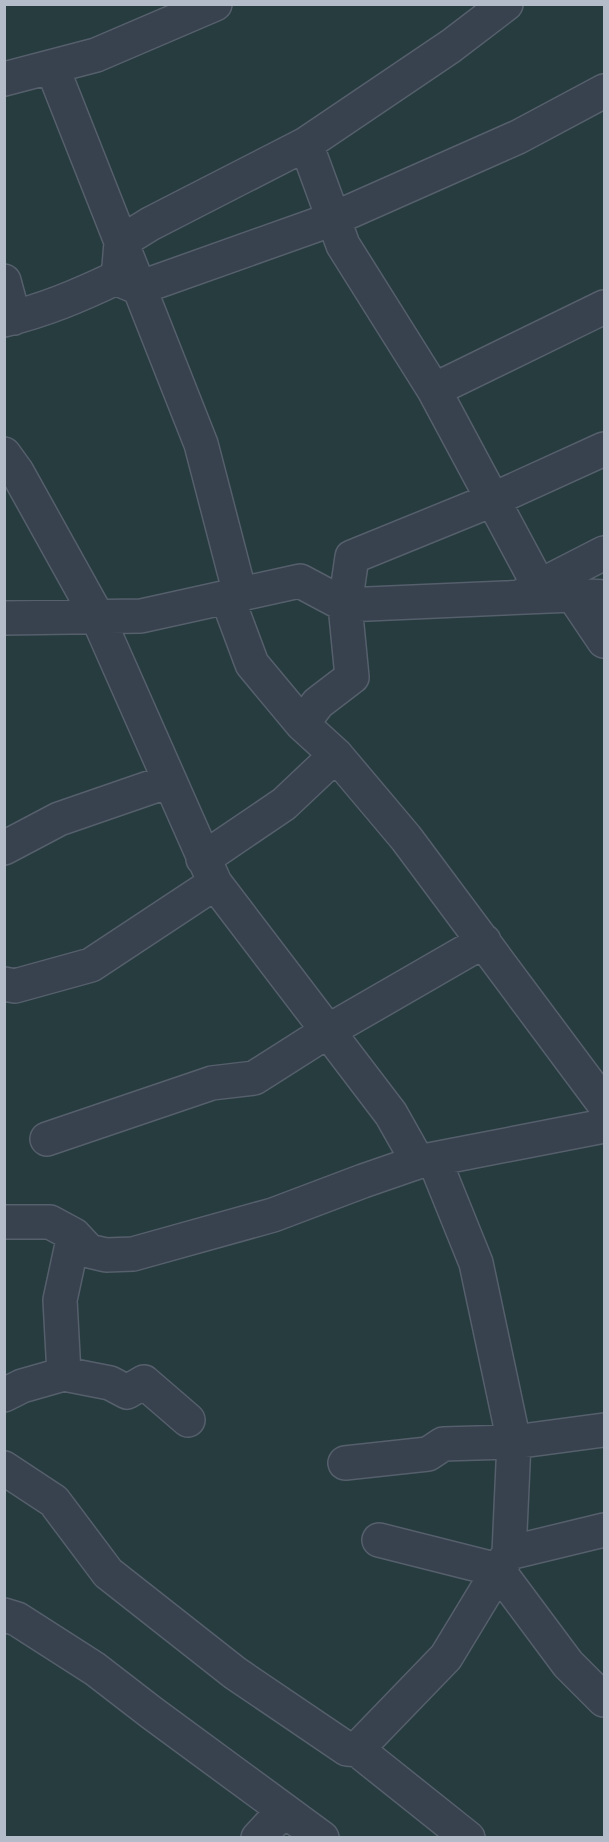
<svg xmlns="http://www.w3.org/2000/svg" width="609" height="1842" font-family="'Titillium Web',sans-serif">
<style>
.green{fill:#263c3f}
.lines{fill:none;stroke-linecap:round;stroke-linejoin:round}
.minor-casing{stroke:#565f6c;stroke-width:36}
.minor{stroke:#38414e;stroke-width:33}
</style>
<rect width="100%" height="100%" fill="#242f3e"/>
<!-- green -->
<path class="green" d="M5,5H604V1837H5Z"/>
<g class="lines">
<defs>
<path id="minor" d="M56,67V77L201,444L240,594
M4,79L96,55L215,4
M306,144L343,245L434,390L539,586
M120,280L139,288L333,219L518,137L604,91
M4,281L14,318
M4,320C45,310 78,296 116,278L119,267L121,242L150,224L306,144L451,46L506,4
M434,390L604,307
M4,454L17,472L97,616L215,883L391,1114L418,1162L434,1159
M526,593L604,553
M573,595L604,641
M227,597L252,664L302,724L336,755L406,838L604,1104
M4,618L141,616L300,581L345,605L573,595L604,597
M302,724L318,703L352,677L345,605L352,557L492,500L604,449
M4,848L59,819L169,781
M203,859L284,804L336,755
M4,984L15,986L91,965L215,883
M47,1139L212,1083L254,1078L328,1031L484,941
M4,1222H50L74,1235L89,1251L106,1255L133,1254L273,1215L363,1181L418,1162
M64,1374L60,1300L74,1235
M4,1395L22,1386L64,1374L110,1383L127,1392L144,1382L188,1420
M345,1463L428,1454L443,1444L514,1442L604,1430
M4,1468L54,1501L108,1573L235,1673L347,1749L360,1750L364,1755L468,1838
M379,1540L498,1570L568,1664L604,1700
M509,1553L604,1530
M4,1615L17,1619L95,1669L152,1713L322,1838
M360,1750L362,1744L446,1657L509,1553L514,1442L476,1263L434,1159L604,1126
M258,1838L284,1810"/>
</defs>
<!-- minor casing -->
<use href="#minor" class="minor-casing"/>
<!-- minor -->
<use href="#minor" class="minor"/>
</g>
<!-- border -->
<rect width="609" height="1842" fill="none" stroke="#b4bcc9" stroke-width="12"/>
</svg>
